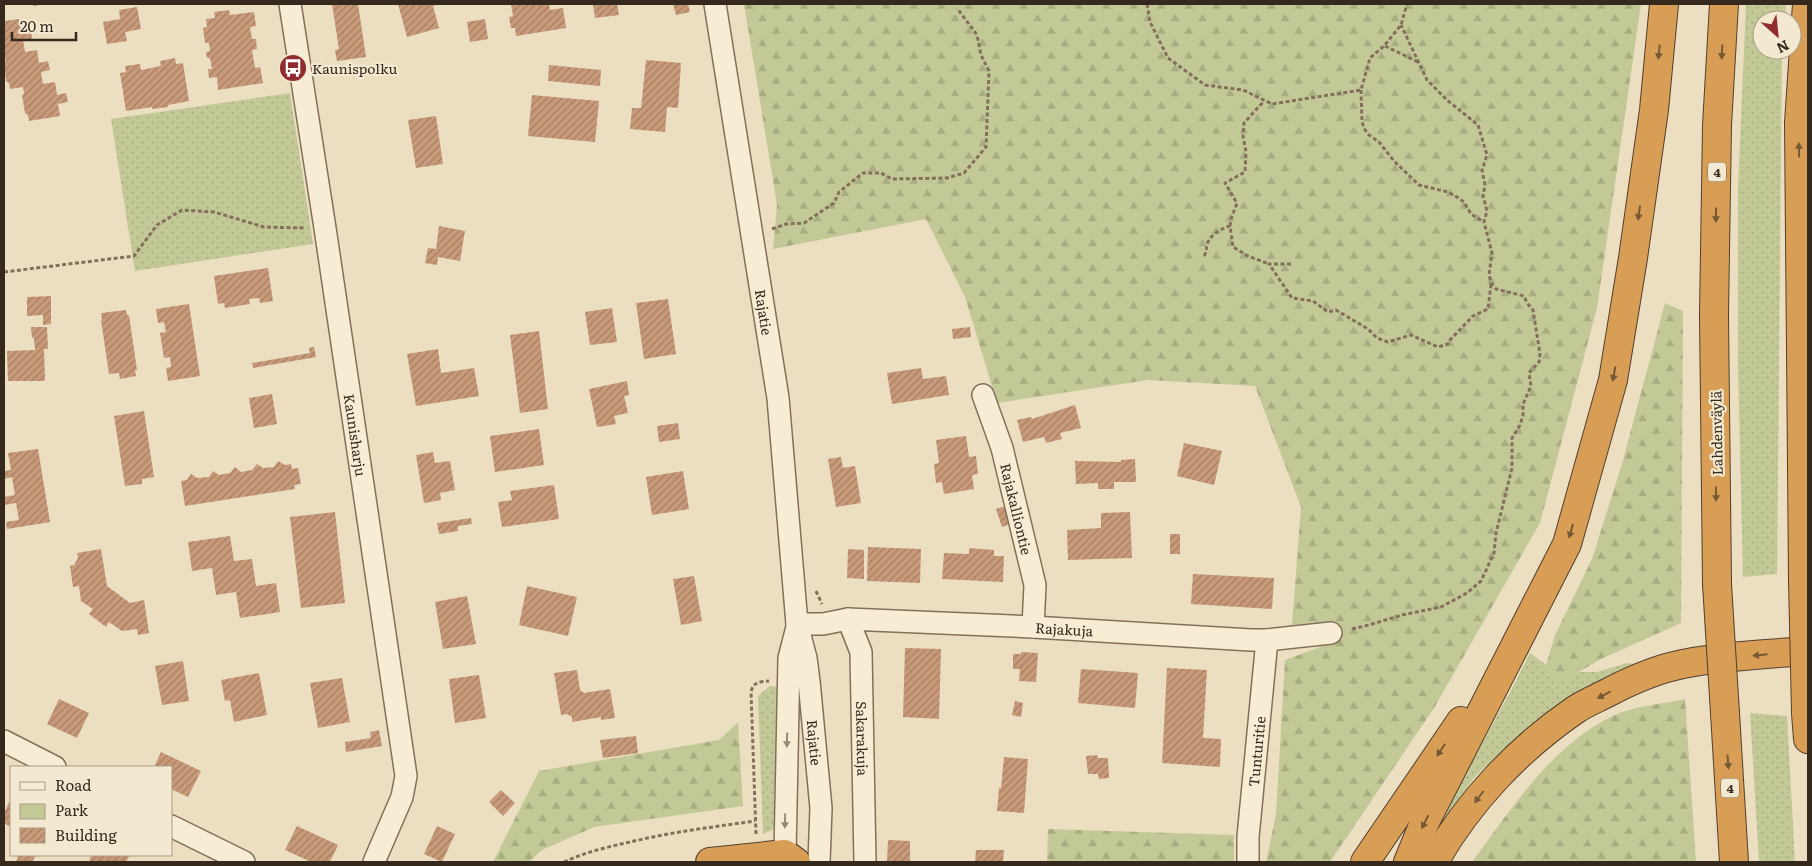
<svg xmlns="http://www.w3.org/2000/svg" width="1812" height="866" font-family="Literata,serif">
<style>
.green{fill:url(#green-dots)}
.forest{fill:url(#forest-firs)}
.building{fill:url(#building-hatch)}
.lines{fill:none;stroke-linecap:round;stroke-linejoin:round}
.street-casing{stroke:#84705a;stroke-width:24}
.highway-casing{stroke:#523f2e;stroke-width:30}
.path{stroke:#84705a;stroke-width:3;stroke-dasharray:4 2.5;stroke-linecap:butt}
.street{stroke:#f7edd4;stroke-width:21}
.highway{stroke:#d89e55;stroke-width:28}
.highway-bridge-casing{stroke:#523f2e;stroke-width:30;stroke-linecap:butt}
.highway-bridge{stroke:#d89e55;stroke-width:28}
.oneway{fill:#765833}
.oneway2{fill:#968b78}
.labels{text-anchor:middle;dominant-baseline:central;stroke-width:4.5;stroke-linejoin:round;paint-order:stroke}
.shield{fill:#f3e9d0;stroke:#6e6353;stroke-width:1}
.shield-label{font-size:12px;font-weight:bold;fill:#35291d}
.poi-label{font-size:14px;fill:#35291d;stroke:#f3e9d0;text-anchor:start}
.street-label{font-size:14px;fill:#35291d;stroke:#f3e9d0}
</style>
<defs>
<pattern id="green-dots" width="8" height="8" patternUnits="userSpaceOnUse" patternTransform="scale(1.25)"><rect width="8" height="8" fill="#c3c996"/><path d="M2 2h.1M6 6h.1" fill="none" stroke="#a8ad81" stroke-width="1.8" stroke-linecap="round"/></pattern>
<pattern id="forest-firs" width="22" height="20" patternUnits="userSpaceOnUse" patternTransform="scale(1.25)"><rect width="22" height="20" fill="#c3c996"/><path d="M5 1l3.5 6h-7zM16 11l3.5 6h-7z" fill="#a8ad81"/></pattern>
<pattern id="building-hatch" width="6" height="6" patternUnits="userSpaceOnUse" patternTransform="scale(1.25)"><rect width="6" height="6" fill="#c89a79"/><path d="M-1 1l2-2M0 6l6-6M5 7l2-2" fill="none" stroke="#a37e63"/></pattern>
</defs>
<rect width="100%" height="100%" fill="#ecdfc1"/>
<!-- green -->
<path class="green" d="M1746,4H1786L1785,20H1762V50H1782L1777,574L1743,577L1738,367V187Z
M290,93L313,244L135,271L111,119Z
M1530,653L1546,665L1555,685L1578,672H1597L1627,663L1635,664C1582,688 1542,715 1499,754C1491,762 1482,769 1474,778C1454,802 1438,834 1423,862L1438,824L1514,685Z
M770,686L780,687L776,822L772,830L763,834L758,696Z
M1750,713L1787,716L1795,862H1759Z"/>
<!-- forest -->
<path class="forest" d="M744,4H1641L1597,308L1540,523L1434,708L1330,862H1266L1276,814L1285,660L1323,646L1317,622L1292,625L1301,507L1255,386L1148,380L997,403L965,297L926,219L773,249L777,205Z
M1665,303L1683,311L1681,623L1601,659L1555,686L1546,665L1555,635L1592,559L1622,464Z
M1685,699L1696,862H1472C1513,807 1555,739 1622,712C1639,706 1667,703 1685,699Z
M738,722L743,806L594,827L542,850L529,862H493L539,771L719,740Z
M1048,829L1234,835V862H1047Z"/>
<!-- building -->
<path class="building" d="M332,4H358L366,57L337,61L335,50L339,49Z
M398,4H440L433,6L439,28L407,37Z
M511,4H549L550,10L563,8L566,28L516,36L515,28H511L509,17L513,16Z
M593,4H617L619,15L595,18Z
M673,4H688L690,12L676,15Z
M137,7L141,29L125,32L127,41L107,44L103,22L120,19L119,10Z
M229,10L230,15L254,12L256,26L250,27L252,39H256L257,49L252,50L255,68L260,67L263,83L218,90L217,77L209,78L208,69H212L210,58H207L206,52L210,51L209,43H205L203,28L207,27L206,19L215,18L214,12Z
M19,19L21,31L31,30L32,39L23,40L25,52L37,50L39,63L48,61L50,70L41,72L43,84L55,82L57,95L66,93L68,102L58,104L60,116L29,121L28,115L25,113L22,96L24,93L23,87L10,89L9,83L6,81L4,64L6,61L4,56V21Z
M485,19L488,39L470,42L467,22Z
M175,58L176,64L183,63L189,101L168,105V107L152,109V107L126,111L120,73L126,72L125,66L140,64L141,70L161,66L160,61Z
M646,60L681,63L678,108L667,107L665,132L630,129L632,108H641Z
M549,65L601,70L600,86L548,81Z
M532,95L599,101L595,142L528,136Z
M436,116L443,164L416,168L408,120Z
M439,226L465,231L460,261L438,257L437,265L425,263L428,248L436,249Z
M268,268L273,301L260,303L259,298L249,299L250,304L225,308L224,303L218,304L214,276Z
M51,296V324L43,325V315L27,316V297Z
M668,299L676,354L644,359L636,303Z
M189,304L200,376L168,381L166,368L171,367L170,357L164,358L160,333L166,332L164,322L158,323L156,309Z
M612,308L617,342L590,345L585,312Z
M126,310L127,315H129L137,370H135L136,376L120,379L119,373L109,374L101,320L102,319L101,313Z
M31,327H47L48,349H44L45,381H8L7,351L35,350L34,338H32Z
M970,327L971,337L953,339L952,329Z
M539,331L548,409L520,413L510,335Z
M314,347L316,357L253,368L252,363L310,353L309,348Z
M438,349L441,373L474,368L479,396L416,406L407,354Z
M921,368L923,379L946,376L949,395L892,404L887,373Z
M627,381L629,395L624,396L628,413L614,416L616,424L597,427L589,389Z
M272,394L277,424L254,428L249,398Z
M1075,405L1081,428L1060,433L1062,439L1046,443L1044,437L1023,442L1017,420L1031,417L1032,419Z
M144,411L154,477L142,479V484L125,486L114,416Z
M678,423L680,439L659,442L657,426Z
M539,429L544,465L495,472L490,436Z
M966,436L969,457L976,456L978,474L972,475L974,489L944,494L942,482L936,483L934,464L939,463L936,440Z
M1184,443L1222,451L1214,485L1177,476Z
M38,449L50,522L7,529L6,522L19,520L16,503L4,505V497L15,495L12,477L4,479V471L11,470L8,453Z
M433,452L435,463L450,461L455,490L440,493L441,500L424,503L416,455Z
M841,457L843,468L855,466L861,503L836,507L828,459Z
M1135,459L1136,482H1114V489H1098V483L1076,484L1075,461L1121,462V460Z
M278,461L285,465L291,464L292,469L298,468L301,484L294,485L295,489L185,506L181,481L187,480L191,474L197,478L209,477L213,471L219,475L230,473L235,467L241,472L252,470L257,464L263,468L274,467Z
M683,471L689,509L652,515L646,477Z
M554,485L559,519L502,527L498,502L512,500L510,491Z
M1006,506L1012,523L1002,527L996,509Z
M335,512L345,603L301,608L290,517Z
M1130,512L1132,558L1068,560L1067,530L1101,528V513Z
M471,518L472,524L458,526V531L439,534L437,523Z
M1170,534H1180V554H1170Z
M230,536L234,561L252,559L256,586L276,583L280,612L240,618L236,592L216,595L212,568L192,571L188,542Z
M868,547L921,549L920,583L867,581Z
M969,548L994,550V556H1004L1003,582L942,579L944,553L969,554Z
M101,549L107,586L130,603L144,600L149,633L138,635L137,629L122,631L109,622L106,627L89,614L93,609L81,601L79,586L73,587L70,566L74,565L78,558L77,553Z
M848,549L864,550V579L847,578Z
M1193,574L1274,578L1272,609L1191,604Z
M694,576L702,621L681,625L673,579Z
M527,586L577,597L568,636L519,625Z
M467,596L476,644L443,649L435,602Z
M905,648L941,649L939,719L903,717Z
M1021,652L1038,653L1036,682L1019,681L1020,669H1013V654H1021Z
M183,661L189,701L162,705L155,666Z
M1167,668L1207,670L1203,738L1221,739L1220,767L1162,763Z
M1081,669L1138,673L1135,708L1078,703Z
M577,670L580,690L584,693L610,689L615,718L601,720V717L572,722V717L567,714L561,715L554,673Z
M259,673L267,715L234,722L230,700L225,701L221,680Z
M479,675L486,718L455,723L449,679Z
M342,678L350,722L318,728L310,683Z
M59,699L89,713L77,738L47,724Z
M1015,701L1023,703L1021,717L1012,715Z
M379,730L382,746L346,752L345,742L371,738L370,732Z
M636,736L638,753L603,758L600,740Z
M161,752L201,771L188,797L171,789V767H154Z
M1097,755L1098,758H1108L1109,778L1099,779L1098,774H1088L1086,756Z
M1004,757L1028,759L1024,813L997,811L999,788H1001Z
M501,790L515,803L503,816L489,802Z
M9,802L11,803V821L9,826L4,823V814Z
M297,826L338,845L330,862H311L285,850Z
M437,826L455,834L442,862L424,854Z
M888,840L910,841V862H887Z
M976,850H1004L1003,862H975Z
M13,855H36L32,862H16L18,857Z
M92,855H130L126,862H92L89,860Z"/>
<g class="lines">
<defs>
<g id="street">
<path id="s1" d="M290,4L325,228L406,776L402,797L374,862"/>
<path id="s2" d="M715,4L778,398L797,624L806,658L809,681L821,808L819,862"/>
<path id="s3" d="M983,395L1002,448L1035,585L1033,627"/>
<path id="s4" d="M848,619L861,652L865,862"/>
<path id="s5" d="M797,624H823L848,619L1033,627L1251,640H1267L1331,633"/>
<path d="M4,741L55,767"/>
<path d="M171,826L244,862"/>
<path d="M785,854L789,658L797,627"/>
<path id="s6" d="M1248,862V837L1267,640"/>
</g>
<path id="highway" d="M1803,580L1799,123L1807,4
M1717,584L1714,315L1717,125L1724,4
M1725,713L1734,862
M1806,713L1808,739
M710,862L785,854L796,862
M1365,862L1461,721
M1408,862L1422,828L1567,544L1613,380L1633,258L1654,110L1664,4
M1434,862C1468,802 1518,749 1575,710C1585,703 1598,698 1609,692C1632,680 1657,669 1683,664C1722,656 1768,654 1808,651"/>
</defs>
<!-- street casing -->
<use href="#street" class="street-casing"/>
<!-- highway casing -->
<use href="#highway" class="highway-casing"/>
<!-- path -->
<path class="path" d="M33,4H37
M1147,4L1150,22L1168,58L1205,85L1243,90L1272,104L1361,90L1370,58L1384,46L1401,25L1407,4
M1385,46L1420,63
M1361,90L1362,122L1365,130L1369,135L1379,142L1394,161L1419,185L1448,192L1457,197L1464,202L1471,214L1484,222
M1230,226L1231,219L1237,203L1225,183L1245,172L1246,152L1243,136L1244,123L1264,101
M772,229L786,224L804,223L834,203L839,192L863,173H881L892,179L947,178L964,173L986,147L989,71L981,55L977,35L957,8
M1204,256C1207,252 1206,249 1207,244C1211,234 1221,229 1230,226L1233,247L1248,256L1269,264
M1291,264H1269L1292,298L1313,301L1328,312L1336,310L1368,329L1377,338L1388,342L1411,335L1438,347L1448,344L1450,340L1473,316L1488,309L1491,284
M4,272L134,256L157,225L182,210L214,212L264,227L305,228
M816,591L822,604
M1352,629L1369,625L1402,615L1441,607L1467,593L1481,581L1494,553L1496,533L1512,468V438L1520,425L1523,415V404L1531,386L1529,373L1539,362L1540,354L1533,310L1527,303L1524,296L1496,289L1491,283L1489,275L1492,253L1484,222L1487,211L1483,196L1485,185L1482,170L1487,155L1478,125L1447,100L1427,80L1401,25
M756,834L751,692C753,682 759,682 769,681
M564,862C585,852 608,847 630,842C671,832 713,827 755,821"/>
<!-- street -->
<use href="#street" class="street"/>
<!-- highway -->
<use href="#highway" class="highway"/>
<defs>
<path id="highway-bridge" d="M1803,580L1806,713
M1717,584L1725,713"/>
</defs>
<!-- highway-bridge casing -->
<use href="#highway-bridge" class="highway-bridge-casing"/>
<!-- highway-bridge -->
<use href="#highway-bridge" class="highway-bridge"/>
</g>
<!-- one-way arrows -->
<defs><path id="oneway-solid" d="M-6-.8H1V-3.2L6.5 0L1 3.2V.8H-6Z" transform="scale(1.25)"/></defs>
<g class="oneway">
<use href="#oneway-solid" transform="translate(1659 52) rotate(96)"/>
<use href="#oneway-solid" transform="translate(1722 52) rotate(93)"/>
<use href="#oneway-solid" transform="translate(1799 150) rotate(-91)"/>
<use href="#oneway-solid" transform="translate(1639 213) rotate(98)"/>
<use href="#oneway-solid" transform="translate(1716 215) rotate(91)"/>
<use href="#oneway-solid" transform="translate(1614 374) rotate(100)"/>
<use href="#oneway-solid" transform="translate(1716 494) rotate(89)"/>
<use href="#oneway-solid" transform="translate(1571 531) rotate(106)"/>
<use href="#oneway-solid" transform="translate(1760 655) rotate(174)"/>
<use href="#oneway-solid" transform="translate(1604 695) rotate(152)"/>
<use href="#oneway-solid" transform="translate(1441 750) rotate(124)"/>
<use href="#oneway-solid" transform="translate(1728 762) rotate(86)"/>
<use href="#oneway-solid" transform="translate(1479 797) rotate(127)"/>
<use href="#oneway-solid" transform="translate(1425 822) rotate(117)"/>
</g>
<g class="oneway2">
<use href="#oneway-solid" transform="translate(787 740) rotate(92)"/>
<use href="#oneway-solid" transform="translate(785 821) rotate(91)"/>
</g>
<!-- icons -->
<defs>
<symbol id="bus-disc" viewBox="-11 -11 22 22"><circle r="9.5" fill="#902c2d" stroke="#f3e9d0"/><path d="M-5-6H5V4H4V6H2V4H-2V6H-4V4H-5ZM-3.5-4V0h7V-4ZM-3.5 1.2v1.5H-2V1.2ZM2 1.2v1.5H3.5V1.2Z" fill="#fff"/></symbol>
</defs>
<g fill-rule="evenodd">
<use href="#bus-disc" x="277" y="52" width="32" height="32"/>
</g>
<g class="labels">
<!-- shield labels -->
<g class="shield">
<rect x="1708" y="162.5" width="18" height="19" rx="4"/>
<rect x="1721" y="778.5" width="18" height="19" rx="4"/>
</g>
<g class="shield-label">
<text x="1717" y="172">4</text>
<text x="1730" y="788">4</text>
</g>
<!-- poi labels -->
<g class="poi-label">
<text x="312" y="68">Kaunispolku</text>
</g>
<!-- street labels -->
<g class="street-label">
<text stroke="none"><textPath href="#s2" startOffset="312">Rajatie</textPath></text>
<text transform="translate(1716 433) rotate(-91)">Lahdenväylä</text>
<text stroke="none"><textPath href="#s1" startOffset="436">Kaunisharju</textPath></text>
<text stroke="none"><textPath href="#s3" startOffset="119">Rajakalliontie</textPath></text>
<text stroke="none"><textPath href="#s5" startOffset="268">Rajakuja</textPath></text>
<text stroke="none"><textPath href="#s4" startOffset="122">Sakarakuja</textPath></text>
<text stroke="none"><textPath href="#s2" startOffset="746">Rajatie</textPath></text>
<text stroke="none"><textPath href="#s6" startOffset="111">Tunturitie</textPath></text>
</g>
</g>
<!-- border -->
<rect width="1812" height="866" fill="none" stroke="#35291d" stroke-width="10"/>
<!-- legend -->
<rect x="10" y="766" width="162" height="90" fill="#f3e9d0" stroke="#a79c88"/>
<rect x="20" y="782" width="25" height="8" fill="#f7edd4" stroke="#a79c88"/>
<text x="55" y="791" font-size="15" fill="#35291d">Road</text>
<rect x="20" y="804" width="25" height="15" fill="#c3c996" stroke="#a79c88"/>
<text x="55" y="816" font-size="15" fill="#35291d">Park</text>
<rect x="20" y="828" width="25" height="15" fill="url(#building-hatch)" stroke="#a79c88"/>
<text x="55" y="841" font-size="15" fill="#35291d">Building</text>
<!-- north arrow -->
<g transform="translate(1777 35) rotate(153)"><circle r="24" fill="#f3e9d0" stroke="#a79c88"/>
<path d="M0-4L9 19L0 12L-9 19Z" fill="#902c2d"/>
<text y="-8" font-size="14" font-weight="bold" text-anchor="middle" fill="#35291d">N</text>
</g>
<!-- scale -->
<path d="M12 32v8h64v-8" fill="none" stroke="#35291d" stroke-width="2.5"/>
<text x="20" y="32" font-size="15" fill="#35291d" stroke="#f3e9d0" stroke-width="4" paint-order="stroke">20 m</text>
</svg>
